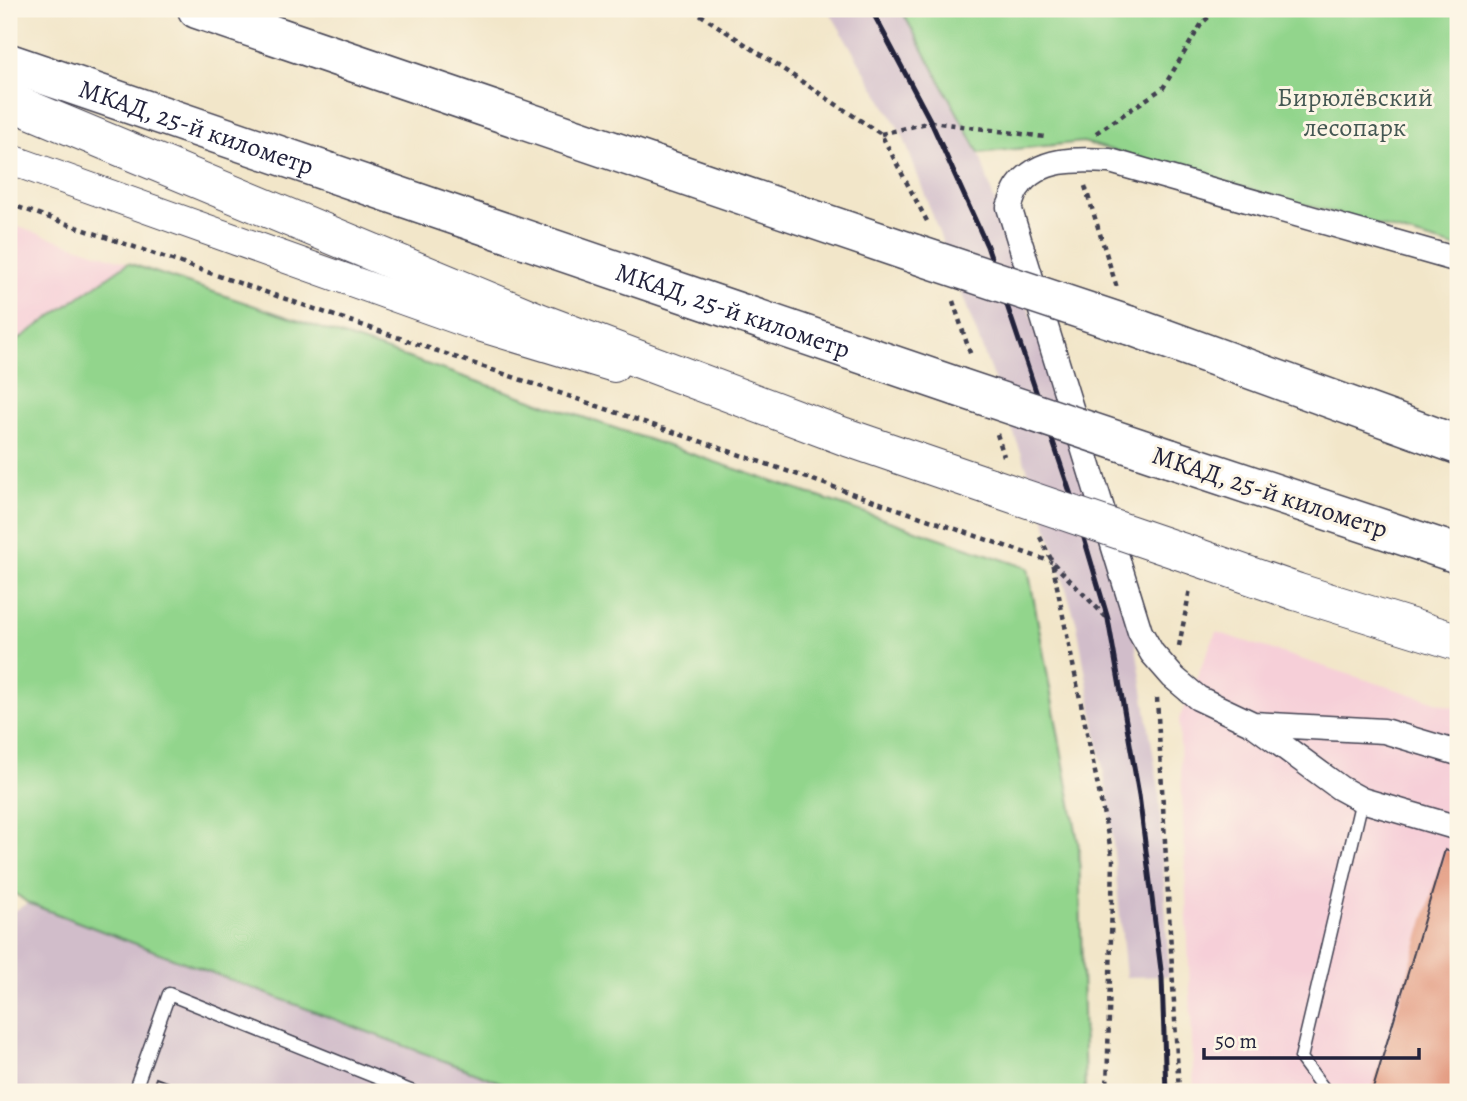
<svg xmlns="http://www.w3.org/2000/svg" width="1467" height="1101" font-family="Alegreya,serif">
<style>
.built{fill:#f6cfd8}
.industrial{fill:#d1bdca}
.green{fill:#92d58c;stroke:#5a7c64;stroke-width:2}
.building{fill:#e08e73}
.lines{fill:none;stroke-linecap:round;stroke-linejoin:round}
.service-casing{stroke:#413f50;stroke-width:15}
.minor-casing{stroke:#413f50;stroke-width:27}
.tertiary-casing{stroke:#413f50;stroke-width:32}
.primary-casing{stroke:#413f50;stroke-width:39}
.trunk-casing{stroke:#413f50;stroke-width:41}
.path{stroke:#413f50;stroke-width:4.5;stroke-dasharray:5 5;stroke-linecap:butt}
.service{stroke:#fff;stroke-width:12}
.minor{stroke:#fff;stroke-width:24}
.tertiary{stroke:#fff;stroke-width:30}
.primary{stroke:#fff;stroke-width:37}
.trunk{stroke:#fff;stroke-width:38}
.rail{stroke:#22223b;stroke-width:5}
.primary-bridge-casing{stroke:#413f50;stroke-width:39;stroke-linecap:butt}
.trunk-bridge-casing{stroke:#413f50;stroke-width:41;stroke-linecap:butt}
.primary-bridge{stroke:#fff;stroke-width:37}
.trunk-bridge{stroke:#fff;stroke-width:38}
.labels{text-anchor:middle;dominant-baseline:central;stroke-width:6;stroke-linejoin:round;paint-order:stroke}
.park-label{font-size:26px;fill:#445853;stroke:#fcf5e5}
.street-label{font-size:26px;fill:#22223b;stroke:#fcf5e5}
</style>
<rect width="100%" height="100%" fill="#fcf5e5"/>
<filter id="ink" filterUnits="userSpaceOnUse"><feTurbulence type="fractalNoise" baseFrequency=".0143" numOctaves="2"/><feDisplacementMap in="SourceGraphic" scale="14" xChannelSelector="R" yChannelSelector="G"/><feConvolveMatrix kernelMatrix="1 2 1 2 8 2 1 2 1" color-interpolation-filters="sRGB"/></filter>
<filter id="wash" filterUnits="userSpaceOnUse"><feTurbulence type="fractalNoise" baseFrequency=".00686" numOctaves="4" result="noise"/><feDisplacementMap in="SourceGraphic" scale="28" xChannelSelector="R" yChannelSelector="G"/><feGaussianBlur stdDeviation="1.57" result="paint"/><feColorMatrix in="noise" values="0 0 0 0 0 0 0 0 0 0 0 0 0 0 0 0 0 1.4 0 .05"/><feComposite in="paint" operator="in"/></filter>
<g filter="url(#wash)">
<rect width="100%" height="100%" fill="#f2e6c9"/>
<!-- built -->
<path class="built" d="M9,224L128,263L9,346Z
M1216,632L1458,709V1092H1194L1179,719Z"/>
<!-- industrial -->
<path class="industrial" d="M828,9H901L979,153L1135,640L1159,790L1169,976L1126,977L1109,803L1077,625L1041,506L903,136Z
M28,903L526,1092H9V914Z"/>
<!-- green -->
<path class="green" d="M901,9H1458V248L1083,142L979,153Z
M128,263L1028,568L1079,847L1085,1092H526L28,903L9,889V346Z"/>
<g id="blocks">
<!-- building -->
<path class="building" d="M1445,850L1458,854V1092H1372Z
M156,1078L193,1092H151Z"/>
</g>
</g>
<g filter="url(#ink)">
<use href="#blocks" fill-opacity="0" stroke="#413f50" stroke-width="2"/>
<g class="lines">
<defs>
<path id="service" d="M134,1092L169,994L413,1092
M1326,1092L1301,1058L1362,800"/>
<path id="minor" d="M1458,260L1110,161C1078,159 1039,157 1018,187C1014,192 1012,201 1009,207L1140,632L1152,653L1173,677L1198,698L1253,724L1340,788L1362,800L1458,828
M1253,724L1384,731L1458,753"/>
<path id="tertiary" d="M9,159L469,323L614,367"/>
<path id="primary" d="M9,101L540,322L843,436L989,486
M1197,557L1297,592L1458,642"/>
<g id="trunk">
<path d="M197,9L915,254"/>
<path id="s1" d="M9,63L958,387"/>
<path d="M1128,325L1458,445"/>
<path d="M1169,458L1458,554"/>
</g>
</defs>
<!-- service casing -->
<use href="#service" class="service-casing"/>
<!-- minor casing -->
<use href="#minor" class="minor-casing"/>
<!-- tertiary casing -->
<use href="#tertiary" class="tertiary-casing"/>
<!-- primary casing -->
<use href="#primary" class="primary-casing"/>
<!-- trunk casing -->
<use href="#trunk" class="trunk-casing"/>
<!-- path -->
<path class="path" d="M692,9L881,134L928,223
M1096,133L1163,88L1202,23L1218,9
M881,134L931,122L1045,137
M1085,186L1117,288
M9,204L1052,562
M953,301L971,356
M997,434L1004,456
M1040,537L1052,561
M1106,617L1052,562L1113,860L1107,1092
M1179,646L1190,589
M1157,698L1179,1092"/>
<!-- service -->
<use href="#service" class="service"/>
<!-- minor -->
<use href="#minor" class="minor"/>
<!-- tertiary -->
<use href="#tertiary" class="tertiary"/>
<!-- primary -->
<use href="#primary" class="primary"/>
<!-- trunk -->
<use href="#trunk" class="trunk"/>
<!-- rail -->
<path class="rail" d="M871,9L931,122L987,246L1073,501L1108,619L1139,795L1162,978L1166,1092"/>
<defs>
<path id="primary-bridge" d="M989,486L1197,557"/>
<path id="trunk-bridge" d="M915,254L1128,325
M958,387L1169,458"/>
</defs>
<!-- primary-bridge casing -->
<use href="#primary-bridge" class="primary-bridge-casing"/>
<!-- trunk-bridge casing -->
<use href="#trunk-bridge" class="trunk-bridge-casing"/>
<!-- primary-bridge -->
<use href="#primary-bridge" class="primary-bridge"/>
<!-- trunk-bridge -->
<use href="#trunk-bridge" class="trunk-bridge"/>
</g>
</g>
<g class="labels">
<!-- park labels -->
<g class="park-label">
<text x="1355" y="97">Бирюлёвский<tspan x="1355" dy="30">лесопарк</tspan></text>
</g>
<!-- street labels -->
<g class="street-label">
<text stroke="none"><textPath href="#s1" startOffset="198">МКАД, 25-й километр</textPath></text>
<text stroke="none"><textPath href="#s1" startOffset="765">МКАД, 25-й километр</textPath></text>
<text transform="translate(1270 492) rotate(18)">МКАД, 25-й километр</text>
</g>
</g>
<!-- margin -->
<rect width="1467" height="1101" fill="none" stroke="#fcf5e5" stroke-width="35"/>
<!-- scale -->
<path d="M1204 1048v10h215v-10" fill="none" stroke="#22223b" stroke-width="3.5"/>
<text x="1215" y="1048" font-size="21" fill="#22223b" stroke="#fcf5e5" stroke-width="5" paint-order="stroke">50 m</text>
</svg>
